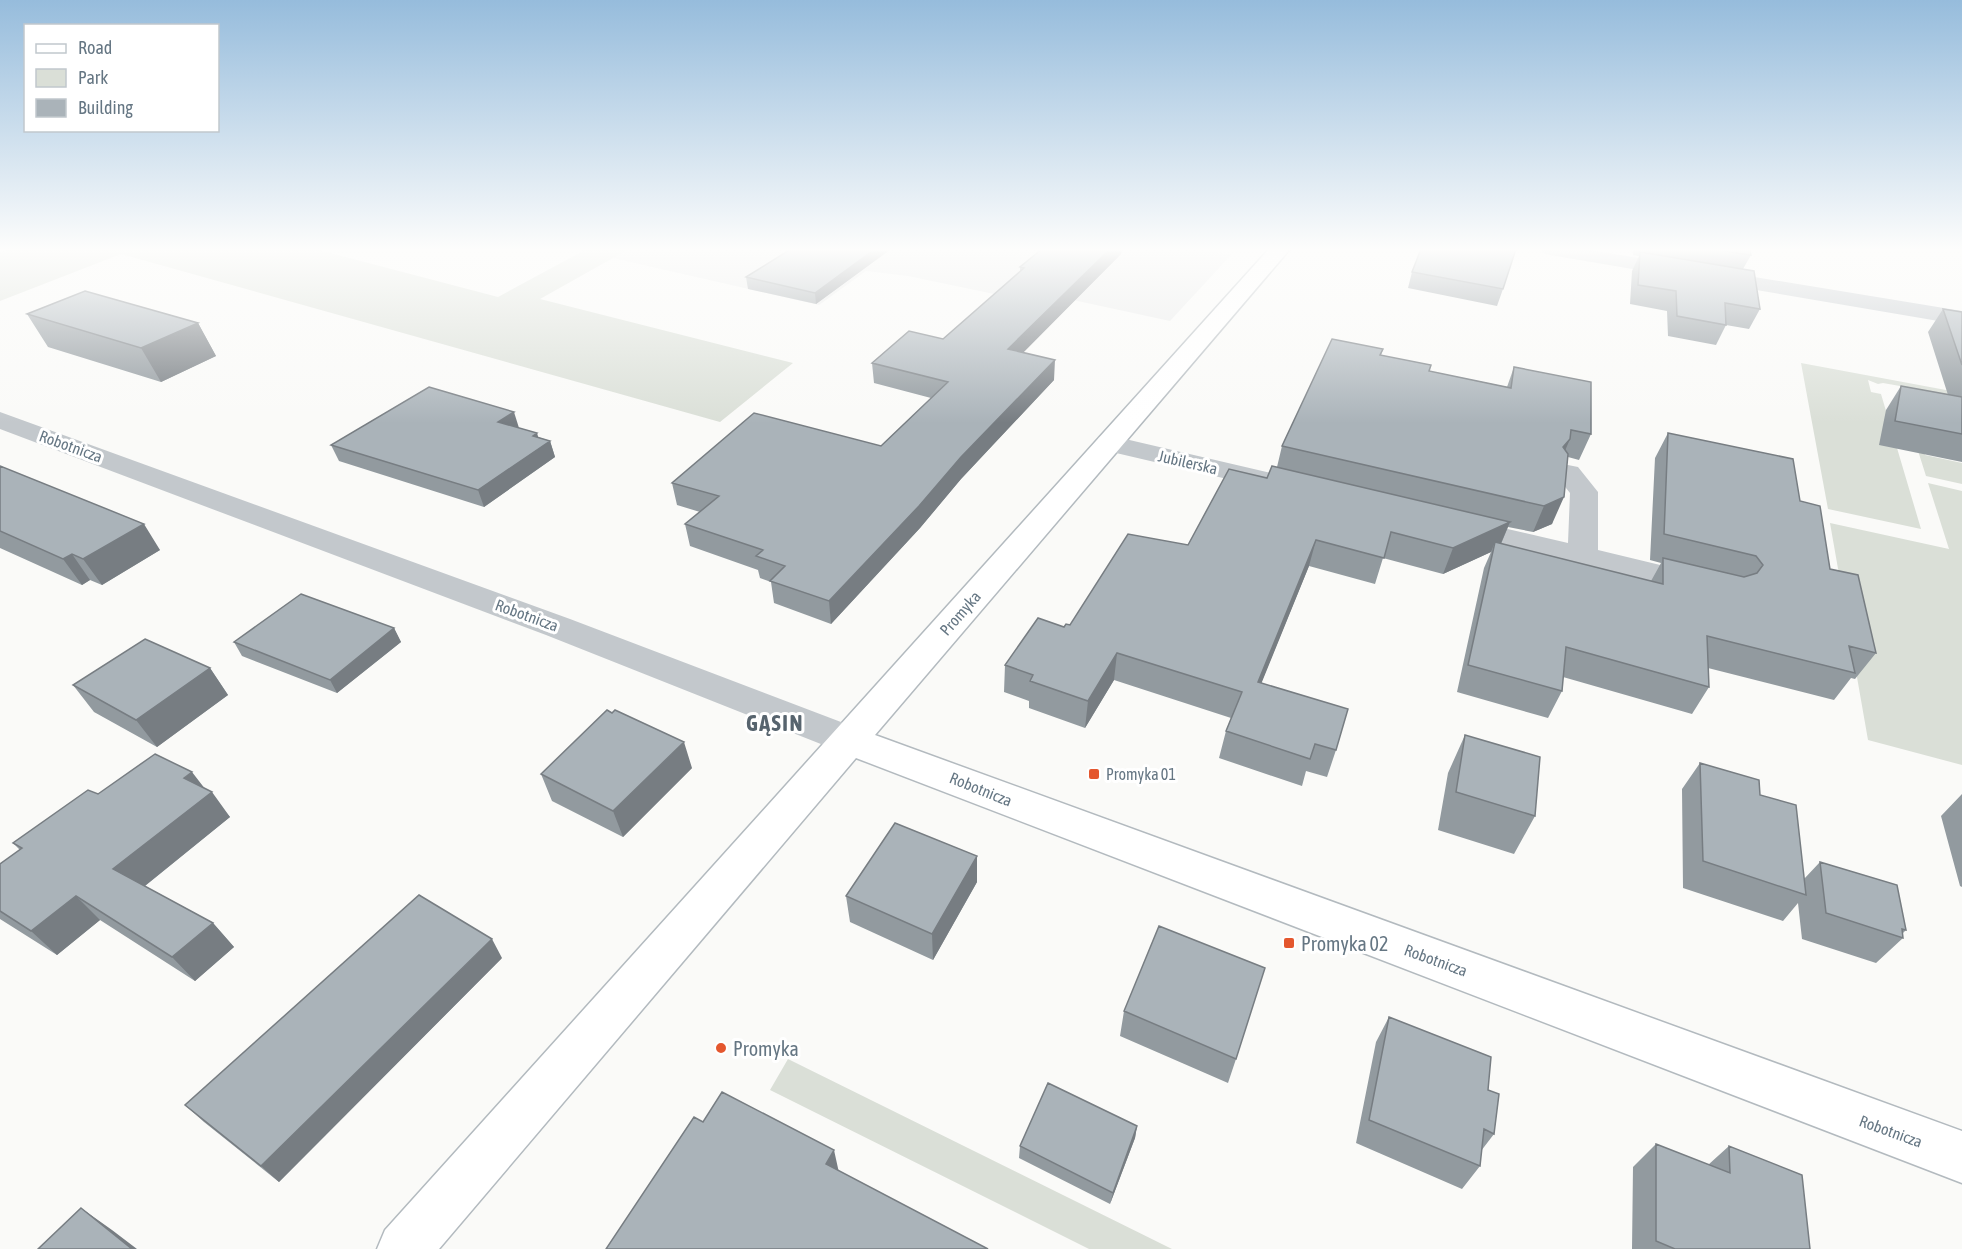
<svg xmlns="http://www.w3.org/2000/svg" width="1962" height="1249" font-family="'Asap Condensed',sans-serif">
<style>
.built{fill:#e8e9e9}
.green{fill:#dadfd7}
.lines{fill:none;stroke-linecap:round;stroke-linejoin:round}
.secondary-casing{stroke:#b3babf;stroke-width:3}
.street{fill:#c3c8cc;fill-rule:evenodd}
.secondary{fill:#fff;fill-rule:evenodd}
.wall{fill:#929a9f}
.shaded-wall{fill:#777d82}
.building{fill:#aab3b9;stroke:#777d82;stroke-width:1.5}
.poi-dot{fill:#e4572e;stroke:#fff;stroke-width:2}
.labels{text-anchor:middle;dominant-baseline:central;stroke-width:6;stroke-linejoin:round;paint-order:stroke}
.street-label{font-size:16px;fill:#657683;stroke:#fff}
.poi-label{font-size:16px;fill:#657683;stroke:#fff;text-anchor:start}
.near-poi-label{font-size:20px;fill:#657683;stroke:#fff;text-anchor:start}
.district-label{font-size:22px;font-weight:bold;letter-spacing:1.5px;fill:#57646e;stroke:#fff}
</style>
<rect width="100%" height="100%" fill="#fafaf8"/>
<!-- built -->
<path class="built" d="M629,249H1196L1231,255L1170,321L1064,298L1056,307L908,276L866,271L819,305L613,258Z"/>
<!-- green -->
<path class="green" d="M11,249H315L498,297L583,251L575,249H629L540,299L793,363L720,422L121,254L0,301V252Z
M1801,363L1962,393V397L1883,383L1878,384L1868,380L1871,392L1881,394L1921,529L1828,509Z
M1913,435L1919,436L1925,455L1962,463V484L1926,476Z
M1928,483L1962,491V765L1868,740L1830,523L1949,549Z
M788,1059L1172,1249H1089L770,1090Z"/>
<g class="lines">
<defs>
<path id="secondary" d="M1269,249H1290L875,735L1962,1131V1183L856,758L439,1249H377L385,1230Z"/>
</defs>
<!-- secondary casing -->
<use href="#secondary" class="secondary-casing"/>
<!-- street -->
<path class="street" d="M1540,249H1584L1962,311V325L1550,255L1543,253Z
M0,412L570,619L862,730L867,740L862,750L849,754L836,750L546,635L0,429Z
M1108,435L1280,475L1284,481L1280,487L1270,489L1099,449L1095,443L1099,437Z
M1568,465L1578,467L1598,492V550L1710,577L1715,584L1710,591L1699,594L1450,533L1445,527L1450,521L1460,518L1568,543L1570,493L1554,473L1558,467Z"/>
<!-- secondary -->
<use href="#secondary" class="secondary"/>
</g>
<!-- wall -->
<path class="wall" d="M791,249H891L816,304L748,289L746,277Z
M1042,249H1122L1121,254L1023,352L1054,380L961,479L920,528L831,624L774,603L771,582L760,578L758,570L690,546L685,524L700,512L677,505L672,483L881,446L931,398L874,383L872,363L943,339L1020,272V267Z
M1634,249H1750L1751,255L1743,269L1760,309L1749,329L1726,325L1716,345L1668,336L1667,311L1630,304L1632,271L1639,256L1633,255Z
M1412,272L1503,289L1497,306L1408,288Z
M1943,309L1962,312V462L1879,445L1886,410L1901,386L1948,395L1928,332Z
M27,314L198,323L216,356L161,382L48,347Z
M1383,349L1381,355L1429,371L1507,387L1514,367L1591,434L1579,460L1568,457L1552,524L1533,532L1508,527L1501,544L1651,581L1661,563L1650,560L1655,458L1668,433L1800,501L1830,569L1876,653L1855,679L1851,678L1834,700L1708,668L1709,687L1692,714L1563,677L1562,691L1548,718L1457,692L1484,568L1491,552L1443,574L1383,558L1375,584L1309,566L1261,683L1336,750L1327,777L1306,771L1302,786L1219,758L1226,731L1231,718L1114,680L1085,728L1029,708V701L1004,692L1005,665L1064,627L1070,625L1188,545L1267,478L1277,467L1282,446Z
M519,428L538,437L550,441L555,457L484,507L339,461L331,445Z
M0,466L160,550L102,585L90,580L82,585L0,548Z
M394,628L401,642L337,693L242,656L234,642Z
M210,668L228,695L157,747L94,712L73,685Z
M1465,735L1535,816L1514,854L1438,830L1448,773Z
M1700,763L1760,795L1804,879L1820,862L1906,930L1902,934L1903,938L1876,963L1802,939L1798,903L1783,921L1683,888L1682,789Z
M692,768L623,837L552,801L541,774Z
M205,789L230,817L145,886L213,923L234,947L195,981L100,920L57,955L0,919V864L20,850L13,843Z
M1962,794V887L1960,886L1941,816Z
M977,856V882L933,960L850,922L846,896Z
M502,958L279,1182L204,1122L185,1105Z
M1124,1011L1236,1059L1228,1083L1120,1036Z
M1389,1017L1488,1090L1494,1134L1481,1151L1480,1166L1462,1189L1356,1143L1376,1042Z
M1137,1126L1135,1138L1110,1204L1019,1158L1020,1146Z
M1656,1144L1708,1165L1729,1146L1810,1249H1632L1633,1167Z"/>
<!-- shaded-wall -->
<path class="shaded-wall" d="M875,249H891L816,304L815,293Z
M1110,249H1122L1121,254L1007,369L1008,349Z
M198,323L216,356L161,382L141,348Z
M1055,360L1054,380L961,479L920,528L831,624L829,601L961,457Z
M514,412L519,428L498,422Z
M537,433L541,446L550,441L555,457L484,507L478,490L533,436Z
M1570,439L1559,465L1563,447Z
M1564,497L1552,524L1533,532L1544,506Z
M1510,522L1499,548L1495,542L1491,552L1443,574L1453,548Z
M144,524L160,550L102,585L83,559Z
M1316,540L1309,566L1251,709L1258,682Z
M72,554L90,580L82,585L63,559Z
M394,628L401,642L337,693L330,680Z
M1117,653L1114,680L1085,728L1088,701Z
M210,668L228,695L157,747L136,720Z
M684,742L692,768L623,837L613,811Z
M192,772L209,794L212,792L230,817L136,893L113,869L184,778Z
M977,856V882L933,960L932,934Z
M76,896L100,920L57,955L31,931Z
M213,923L234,947L195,981L172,957Z
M492,939L502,958L279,1182L261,1166Z
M1137,1126L1135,1138L1110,1204L1113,1193Z
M834,1150L843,1191L826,1164Z
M81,1208L112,1230L137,1249H132Z"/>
<!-- building -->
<path class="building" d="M791,249H875L815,293L746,277Z
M1042,249H1110L1008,349L1055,360L961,457L919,506L829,601L770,581L785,566L756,556L763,550L685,524L719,496L672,483L754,413L881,446L948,382L872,363L909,331L943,339L1024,268L1020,267Z
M1421,249H1516L1503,289L1412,272Z
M1711,249H1750L1751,255Z
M1640,252L1754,271L1760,309L1725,303L1726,325L1677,316L1676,291L1638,285Z
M85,291L198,323L141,348L27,314Z
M1943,309L1962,312V365Z
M1332,339L1383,349L1380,355L1431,365L1429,371L1511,388L1514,367L1591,382V434L1571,430L1570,439L1563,447L1568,454L1564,497L1544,506L1282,446Z
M1901,386L1962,397V434L1895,421Z
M429,387L514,412L498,422L537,433L533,436L550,441L478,490L331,445Z
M1668,433L1793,459L1800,501L1820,506L1830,569L1858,575L1876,653L1849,646L1855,673L1707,636L1709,687L1566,647L1562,691L1468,665L1495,542L1663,584V558L1744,577L1757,573L1763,565L1756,556L1664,534Z
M0,466L144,524L83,559L72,554L63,559L0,531Z
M1272,466L1510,522L1453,548L1391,532L1384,558L1316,540L1258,682L1348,709L1336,750L1315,744L1310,759L1226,731L1242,692L1117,653L1088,701L1030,681L1033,675L1005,665L1038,618L1064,627L1066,624L1070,625L1128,534L1188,545L1229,469L1267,478Z
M301,594L394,628L330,680L234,642Z
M145,639L210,668L136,720L73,685Z
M607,710L612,713L615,710L684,742L613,811L541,774Z
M1465,735L1540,757L1535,816L1456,792Z
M155,754L192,772L184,778L212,792L113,869L213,923L172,957L76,896L31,931L0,911V864L22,848L13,843L88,790L98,794Z
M1700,763L1759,780L1760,795L1796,805L1806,895L1703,861Z
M895,823L977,856L932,934L846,896Z
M1820,862L1897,885L1906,930L1902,929L1903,938L1826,913Z
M419,895L492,939L261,1166L185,1105Z
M1159,926L1265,968L1236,1059L1124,1011Z
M1389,1017L1491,1057L1488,1090L1499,1094L1494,1134L1484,1129L1480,1166L1369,1120Z
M1048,1083L1137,1126L1113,1193L1020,1146Z
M722,1092L834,1150L826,1164L988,1249H606L694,1117L703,1122Z
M1656,1144L1730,1173L1729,1146L1802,1175L1810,1249H1675L1656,1241Z
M81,1208L132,1249H38Z"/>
<!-- sky -->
<linearGradient id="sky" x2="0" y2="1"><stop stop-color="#96bcdc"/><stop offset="0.59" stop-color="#fdfdfc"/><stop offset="1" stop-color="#fdfdfc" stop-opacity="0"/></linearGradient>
<rect width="1962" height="423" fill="url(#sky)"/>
<!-- markers -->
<g class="poi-dot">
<rect x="1088" y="768" width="12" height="12" rx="3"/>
<rect x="1283" y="937" width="12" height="12" rx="3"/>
<circle cx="721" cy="1048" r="6"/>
</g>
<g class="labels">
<!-- street labels -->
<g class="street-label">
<text transform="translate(71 446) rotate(20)">Robotnicza</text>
<text transform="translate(1188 462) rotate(13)">Jubilerska</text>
<text transform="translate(960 613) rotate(-49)">Promyka</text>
<text transform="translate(527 615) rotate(20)">Robotnicza</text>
<text transform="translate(981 789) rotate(22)">Robotnicza</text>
<text transform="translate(1436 960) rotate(20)">Robotnicza</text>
<text transform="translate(1891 1131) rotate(20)">Robotnicza</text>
</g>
<!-- poi labels -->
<g class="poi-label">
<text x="1106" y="774">Promyka 01</text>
</g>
<!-- near-poi labels -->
<g class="near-poi-label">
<text x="1301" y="943">Promyka 02</text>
<text x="733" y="1048">Promyka</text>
</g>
<!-- district labels -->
<g class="district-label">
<text x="775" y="723">GĄSIN</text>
</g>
</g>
<!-- legend -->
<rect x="24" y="24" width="195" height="108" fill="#ffffff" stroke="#c1c8cd" stroke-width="1.5"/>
<rect x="36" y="44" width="30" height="9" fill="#ffffff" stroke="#c1c8cd" stroke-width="1.5"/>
<text x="78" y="54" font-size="18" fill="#657683">Road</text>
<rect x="36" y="69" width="30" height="18" fill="#dadfd7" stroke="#c1c8cd" stroke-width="1.5"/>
<text x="78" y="84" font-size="18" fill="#657683">Park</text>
<rect x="36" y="99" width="30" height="18" fill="#aab3b9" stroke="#c1c8cd" stroke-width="1.5"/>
<text x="78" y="114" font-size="18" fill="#657683">Building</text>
</svg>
